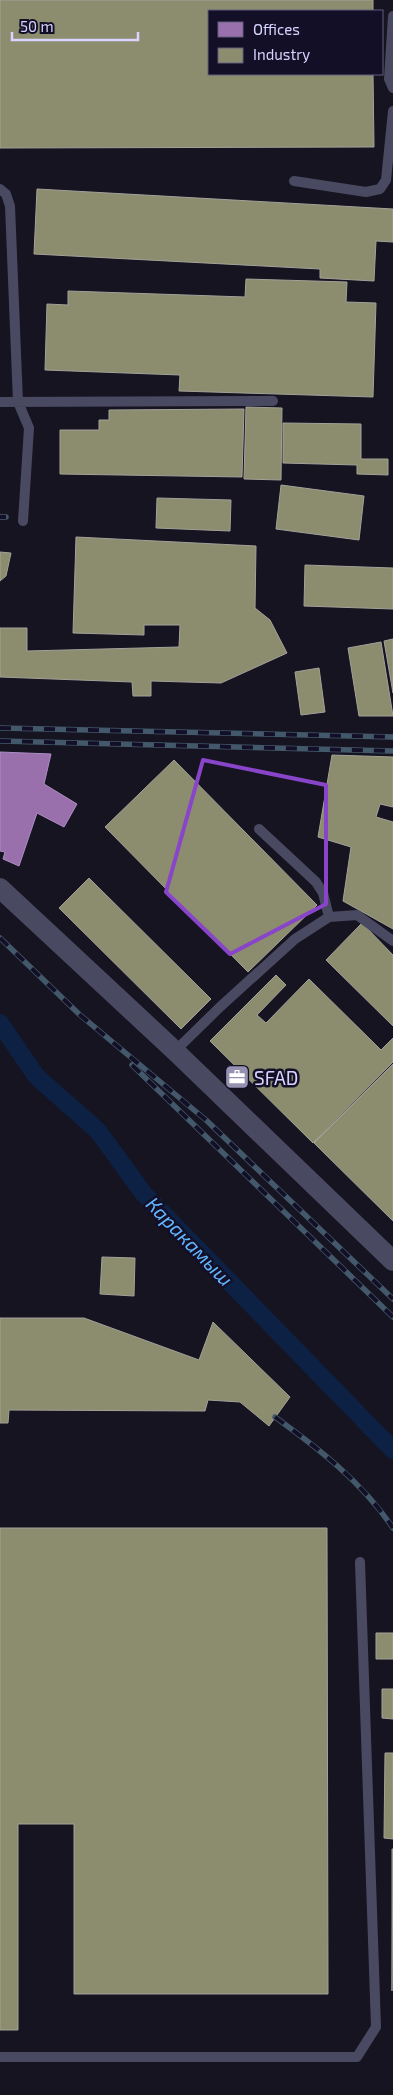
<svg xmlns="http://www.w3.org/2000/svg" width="393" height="2095" font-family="'Exo 2',sans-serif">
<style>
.offices{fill:#9970ab;stroke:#ac8ec4}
.industry{fill:#8c8c6e;stroke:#a3a29a}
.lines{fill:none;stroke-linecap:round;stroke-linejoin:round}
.canal{stroke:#0d2144;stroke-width:18}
.lane{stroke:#4a4962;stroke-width:10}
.street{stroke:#4a4962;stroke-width:20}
.rail-casing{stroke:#43596b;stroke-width:5.5}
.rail{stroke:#130f26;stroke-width:4;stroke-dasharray:11;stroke-linecap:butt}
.marked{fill:none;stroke:#8945c9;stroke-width:4;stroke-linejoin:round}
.labels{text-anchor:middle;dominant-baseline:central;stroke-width:5;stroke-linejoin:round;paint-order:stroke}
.poi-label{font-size:19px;fill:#d9d4ff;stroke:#130f26;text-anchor:start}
.water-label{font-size:20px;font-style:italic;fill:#62b6ff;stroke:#130f26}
</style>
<rect width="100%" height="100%" fill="#161421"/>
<!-- offices -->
<path class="offices" d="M0,752L51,754L44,784L77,804L64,827L37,813L19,866L3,859L5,852L0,851Z"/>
<!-- industry -->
<path class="industry" d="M0,0H373V11H209V74H373L374,147L0,148Z
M37,189L393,209V242L376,241L374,281L320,278V269L34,254Z
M246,279L347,282L346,302L376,303L373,397L179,391L180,375L45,370L47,304L68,305V291L245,297Z
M246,407L282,408L281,480L244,479Z
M244,409L242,477L60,474V430H99V420H109V410Z
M283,423L361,424V459H388V475L357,474V465L283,463Z
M281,485L364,496L359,540L276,529Z
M157,498L231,500L230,531L156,528Z
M76,537L256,546L255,608L270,620L287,653L221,683L151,681V696H133L132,682L0,677V628H27V651L179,647L180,625H144V635L73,633Z
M0,552L11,553L6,576L0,581Z
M305,565L393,568V609L304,606Z
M393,639V693L384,641Z
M381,642L393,716H359L348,648Z
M319,668L325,712L301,715L295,672Z
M332,755L393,757V807L380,804L376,817L393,822V929L343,901L351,847L318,837Z
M174,760L317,905L248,972L105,827Z
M89,878L211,999L181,1029L59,908Z
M362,923L393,955V1026L326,960Z
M276,975L286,985L257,1015L266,1023L309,979L381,1050L393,1038V1062L313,1143L210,1041Z
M393,1064V1221L314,1143Z
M102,1257L135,1258L134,1296L100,1294Z
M0,1318H84L199,1360L213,1322L290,1397L269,1426L240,1402L208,1400L205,1411L9,1410L8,1423H0Z
M0,1528H327L328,1994H74V1824H18V2030H0Z
M376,1633H393V1659H376Z
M382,1689H393V1719L382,1718Z
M385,1753H393V1839L384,1838Z
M392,1849H393L392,1991Z"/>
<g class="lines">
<!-- canal -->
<path class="canal" d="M0,1023L36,1076L98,1131L144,1194L393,1450"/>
<!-- lane -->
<path class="lane" d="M393,16L389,79L393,88
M294,181L366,192L380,189L386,180L393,111
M0,189L6,194L10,206L18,402L29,428L23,521
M0,402L273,401
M259,829L316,882L323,893L329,917
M175,1051L220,1007L295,939L329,917L357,915L393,941
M0,2057H357L376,2027L360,1562"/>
<!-- street -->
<path class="street" d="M0,888L175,1051L393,1261"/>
<defs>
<path id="rail" d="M0,517H6
M0,728L393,737
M0,741L393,751
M0,938L80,1015L206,1120L393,1299
M132,1065L393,1317
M275,1417C319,1449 362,1482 393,1528"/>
</defs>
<!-- rail casing -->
<use href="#rail" class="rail-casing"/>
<!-- rail -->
<use href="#rail" class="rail"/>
</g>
<!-- marked area -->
<path class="marked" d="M203,760L326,785V904L230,954L166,892Z"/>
<!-- icons -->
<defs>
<symbol id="office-square" viewBox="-11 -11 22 22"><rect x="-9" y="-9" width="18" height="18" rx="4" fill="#9591b1" stroke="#130f26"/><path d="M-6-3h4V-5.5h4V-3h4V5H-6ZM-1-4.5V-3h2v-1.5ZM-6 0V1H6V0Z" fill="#fff"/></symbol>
</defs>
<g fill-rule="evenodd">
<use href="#office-square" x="223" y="1063" width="28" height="28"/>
</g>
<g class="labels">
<!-- poi labels -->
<g class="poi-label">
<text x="254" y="1077">SFAD</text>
</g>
<!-- water labels -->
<g class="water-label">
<text transform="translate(190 1241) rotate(46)">Каракамыш</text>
</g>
</g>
<!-- legend -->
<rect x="208" y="10" width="175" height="65" fill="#130f26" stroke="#625e7d"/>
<rect x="218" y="22" width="25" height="15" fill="#9970ab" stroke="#625e7d"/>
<text x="253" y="35" font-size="15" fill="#d9d4ff">Offices</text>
<rect x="218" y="48" width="25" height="15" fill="#8c8c6e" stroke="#625e7d"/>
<text x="253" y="60" font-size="15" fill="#d9d4ff">Industry</text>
<!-- scale -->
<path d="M12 32v8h126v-8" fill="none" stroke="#d9d4ff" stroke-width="2.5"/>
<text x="20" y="32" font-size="15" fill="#d9d4ff" stroke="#130f26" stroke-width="4" paint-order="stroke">50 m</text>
</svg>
